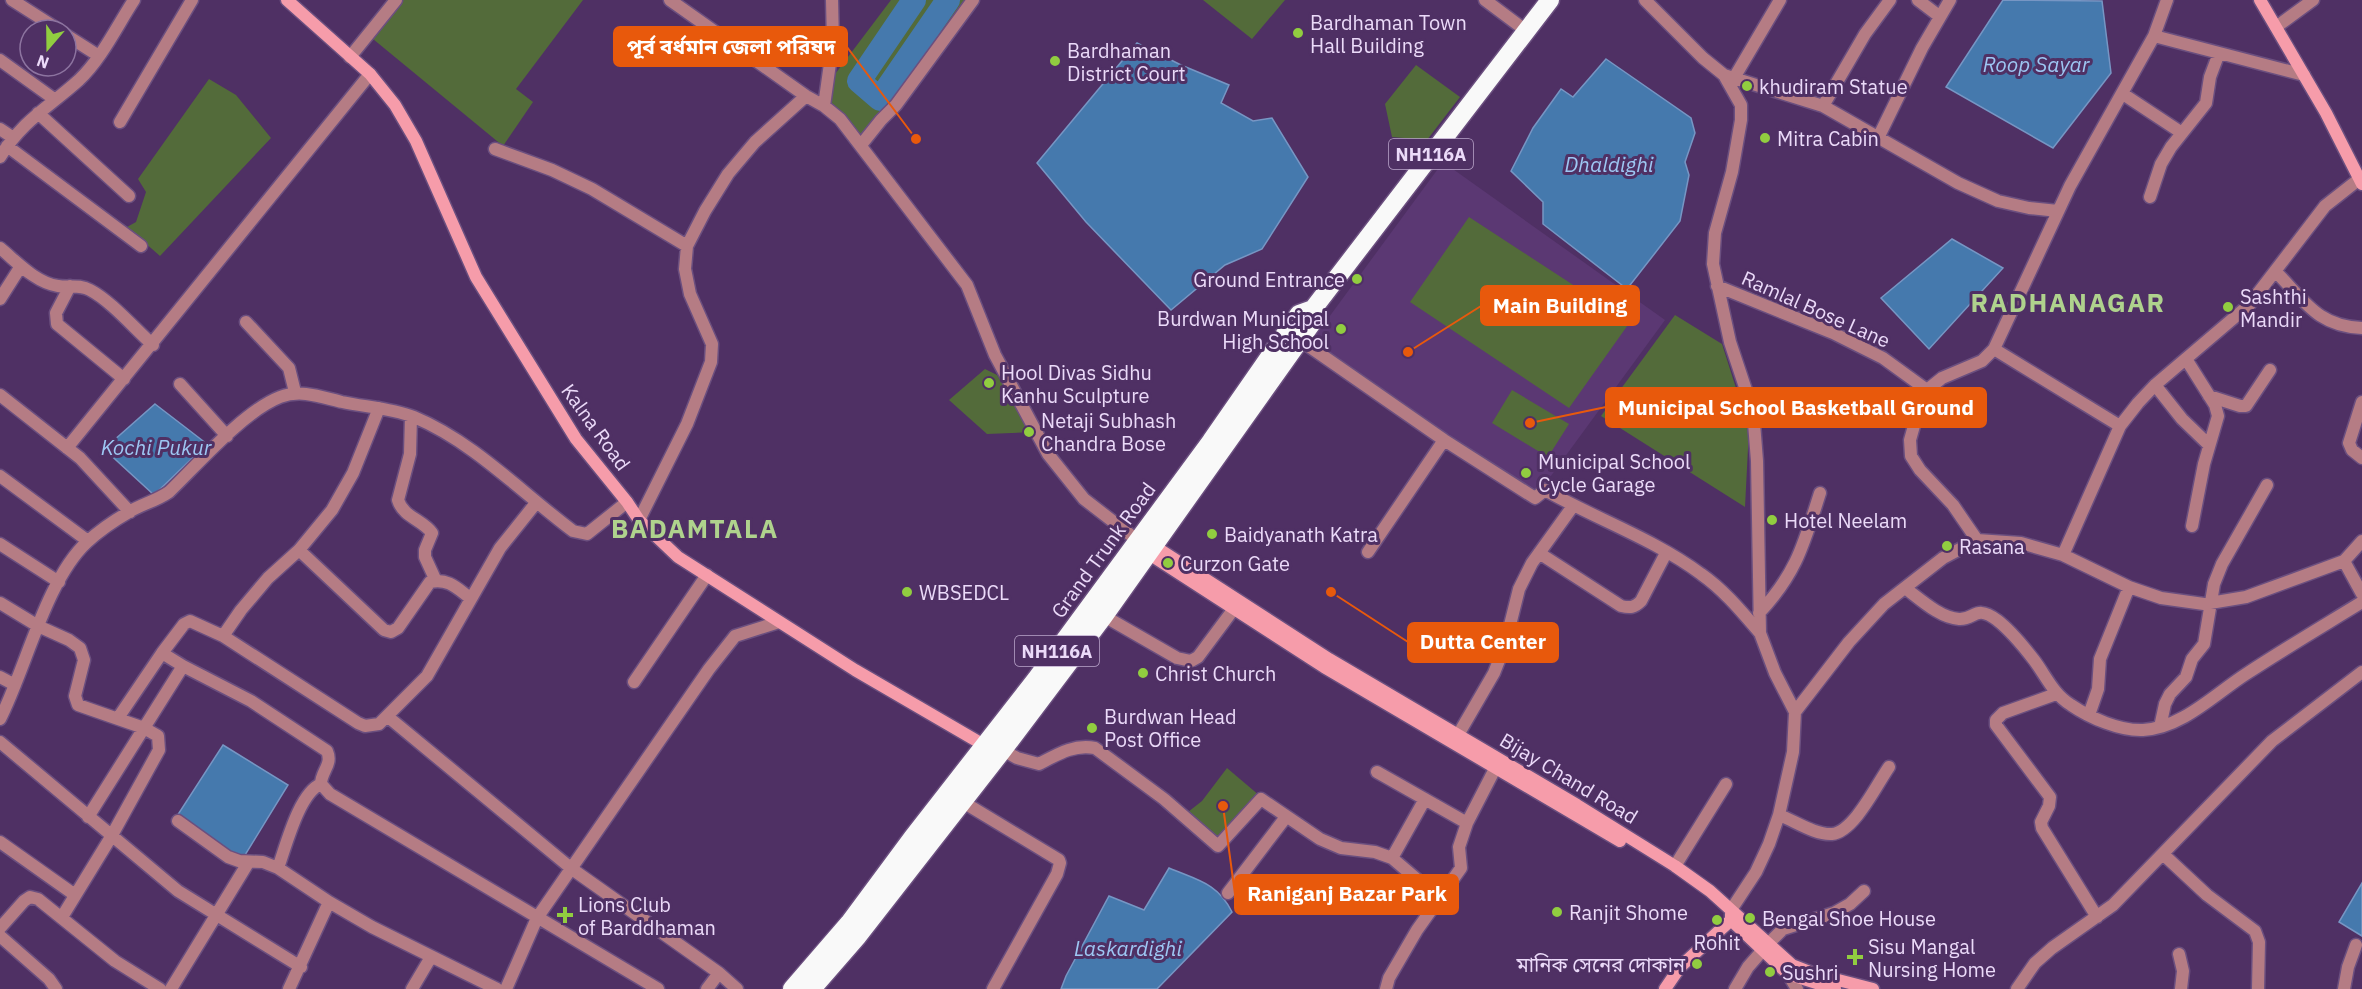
<svg xmlns="http://www.w3.org/2000/svg" width="2362" height="989" font-family="'IBM Plex Sans','Noto Sans Bengali',sans-serif">
<style>
.built{fill:#5b3873}
.green{fill:#536b3a}
.water{fill:#4579ad;stroke:#7796c4;stroke-width:1.5}
.lines{fill:none;stroke-linecap:round;stroke-linejoin:round}
.river{stroke:#4579ad;stroke-width:24}
.street-casing{stroke:#6b4f7f;stroke-width:15}
.secondary-casing{stroke:#6b4f7f;stroke-width:15}
.highway-casing{stroke:#6b4f7f;stroke-width:21}
.street{stroke:#b57c84;stroke-width:12}
.secondary{stroke:#f69caa;stroke-width:12}
.highway{stroke:#f9f9f9;stroke-width:18}
.poi-dot{fill:#91cd40;stroke:#4f3064;stroke-width:2}
.labels{text-anchor:middle;dominant-baseline:central;stroke-width:6;stroke-linejoin:round;paint-order:stroke}
.shield{fill:#4f3064;stroke:#bca7cc;stroke-width:1.5}
.shield-label{font-size:18px;font-weight:bold;fill:#ebdaf9}
.poi-label{font-size:20px;fill:#ebdaf9;stroke:#4f3064;text-anchor:start}
.street-label{font-size:20px;fill:#ebdaf9;stroke:#4f3064}
.water-label{font-size:21px;font-style:italic;fill:#9dc7f3;stroke:#4f3064}
.district-label{font-size:26px;font-weight:bold;letter-spacing:1.5px;fill:#afd28d;stroke:#4f3064}
.leader{fill:none;stroke:#e8590c;stroke-width:2}
.callout-dot{fill:#e8590c;stroke:#4f3064;stroke-width:2}
.callout{fill:#e8590c;stroke:#e8590c;stroke-width:2}
.callout-label{font-size:21px;text-anchor:middle;font-weight:bold;fill:#fff}
</style>
<rect width="100%" height="100%" fill="#4f3064"/>
<!-- built -->
<path class="built" d="M1443,162L1665,320L1537,495L1310,343Z"/>
<!-- green -->
<path class="green" d="M403,0H583L516,89L533,102L503,146L373,39Z
M891,0H974L861,145L821,107L823,90Z
M1203,0H1285L1252,39Z
M1416,65L1460,97L1427,140L1392,137L1385,104Z
M209,79L236,95L271,138L160,256L127,227L136,222L146,192L138,179Z
M1469,217L1630,322L1569,408L1410,302Z
M1675,315L1722,344L1749,429L1745,507L1601,416Z
M985,369L997,375L1036,432L987,434L949,400Z
M1512,390L1569,424L1548,457L1492,423Z
M1227,768L1260,796L1219,840L1188,812L1202,801Z"/>
<!-- water -->
<path class="water" d="M2003,0L2102,1L2111,73L2053,148L1946,87Z
M1137,43L1181,65L1229,85L1221,103L1253,121L1272,118L1308,177L1262,249L1225,265L1171,310L1086,222L1037,163Z
M1606,59L1691,118L1695,133L1685,162L1689,175L1680,221L1627,289L1543,224V202L1511,171L1533,128L1561,89L1573,97Z
M1952,239L2003,268L1929,349L1881,298Z
M155,404L207,444L154,495L104,449Z
M223,745L288,785L242,860L177,816Z
M1169,868C1197,880 1218,883 1232,912L1157,989H1061L1066,976L1109,896L1144,910Z
M2362,883V936L2339,922Z"/>
<g class="lines">
<!-- river -->
<path class="river" d="M914,0L859,81L880,99L948,0"/>
<defs>
<path id="street" d="M12,0L59,30
M670,0L806,96L824,106L840,119L967,285L995,355L1048,454L1084,499L1137,540
M1485,0L1525,30
M1645,0L1703,58L1724,75L1741,105V120L1732,172L1715,233L1713,264L1730,342L1746,390L1754,423L1757,461L1760,633L1775,673L1795,712L1793,752L1779,815L1769,844L1756,872L1731,910
M1918,0L1939,16
M2276,27L2313,0
M66,35L99,56
M2154,36L2304,75
M350,57L396,0
M0,60L54,99
M1724,75L1823,106L1958,183L1998,201L2029,208L2058,211
M1734,78L1780,0
M2123,94L2182,133
M824,106L833,42L832,0
M1823,106L1865,34L1890,0
M38,113L129,196
M120,122L192,0
M0,129L12,137
M1879,136L1922,48L1950,0
M861,145L881,120L896,105L973,0
M7,146L141,246
M495,149L552,170L592,189L687,246
M0,157C22,121 49,107 79,80C102,58 117,26 134,0
M2150,197L2161,164L2171,147L2206,103L2210,77L2219,53
M0,248C17,262 36,283 58,286C69,288 79,284 90,290C111,301 134,328 153,345
M2275,271C2305,301 2317,326 2362,328
M70,286L56,313L57,324L124,379
M1717,286L1833,333L1883,358L1927,390
M0,299L21,266
M246,322L289,368L295,392
M1300,340L1444,440L1535,498L1545,490C1596,519 1654,539 1701,574C1724,590 1742,612 1760,633
M1994,349L2120,426
M2186,359L2215,405L2218,416L2204,464L2192,526
M180,384L227,436
M2155,385L2182,419L2209,445
M0,395L80,458L130,512
M2209,396L2240,406H2246L2270,370
M2362,402L2349,443L2352,450L2362,458
M379,408L353,473L332,510L299,550L268,578L241,610L223,636L190,621L184,624L162,653L183,666L251,701L327,751C333,765 321,771 321,784L330,794L658,989
M411,416L410,454L398,500C403,517 423,520 432,533L425,550V557L436,581
M67,448L370,74
M0,476L88,541
M639,520L687,424L711,362L712,344L690,294L685,269L687,246L705,211L728,174L755,142L806,96
M1977,540L1953,505L1920,470L1911,456L1910,440L1919,408L1927,390L1942,378L1982,361L1994,349L2070,186L2154,36L2167,0
M0,544L59,582
M299,550L384,630L391,632L398,628L430,582C448,578 457,588 470,598
M1368,552L1444,440
M1539,553L1621,606C1630,608 1634,608 1641,601L1666,553
M2063,555L2120,426L2138,403L2155,385L2249,305L2325,206L2358,180
M2344,561L2362,594
M1905,588C1920,599 1940,618 1959,619C1975,620 1975,604 1997,620C2010,630 2024,647 2034,660C2046,676 2053,694 2071,705C2090,718 2120,731 2143,730C2182,728 2215,694 2246,674C2284,649 2323,626 2362,602
M0,603L38,626L69,640L80,648L84,660L75,696L78,705L144,728L158,736L159,750L111,837L62,917
M1759,613C1797,573 1804,543 1820,493
M1104,616L1177,658L1191,661L1198,657L1233,610
M223,636L358,723L365,726L379,724L427,676L500,548L536,503
M0,677L15,685
M634,682L707,575
M2056,694L2003,713L1996,720V725L2050,797L2049,806L2041,822L2042,828L2097,917
M1795,712L1849,642L1884,604L1943,558L1977,540L2021,543L2063,555L2129,587L2161,598L2204,604L2246,597L2344,561L2362,541
M2089,715L2098,689L2100,659L2129,587
M387,716L572,869L719,973
M118,718L162,653
M0,719C26,668 46,580 87,542C99,531 115,520 129,512C142,504 156,501 169,492C198,464 244,411 280,397C301,389 321,397 342,402C366,407 391,408 414,417C474,442 522,493 573,531L587,534L627,502
M2160,727L2165,704L2170,694L2186,677L2192,659L2204,644L2214,584L2222,564L2267,485
M1458,735L1494,673L1505,645L1519,589L1532,563L1573,506
M0,742L178,891L301,967
M1003,750L1017,758L1039,764C1058,754 1074,744 1095,748L1164,799L1218,846L1261,799L1320,839L1341,848L1375,852L1392,858L1440,899
M1377,772L1467,823
M963,802L1059,860L1060,863L1057,874L993,989
M1779,815C1795,821 1815,835 1832,834C1854,832 1877,784 1889,767
M88,817L183,666
M178,821L228,857L239,861L263,862L278,868L329,902
M0,842L75,895
M2164,855L2207,895L2255,931L2259,942L2258,989
M1392,858L1425,799
M1675,866L1726,784
M278,868C286,846 299,793 321,784
M1228,893L1286,817
M0,928L24,901L30,897L38,899L115,961L160,989
M0,936L49,979L56,989
M1768,944L1783,929L1834,913L1850,904L1864,891
M2179,954L2183,971L2181,989
M1788,974L1797,989
M171,989L248,863
M289,989L329,902L372,927L497,989
M412,989L431,957
M506,989L537,918L709,669L735,636L779,622
M707,989L719,973L737,989
M1386,989L1389,978L1417,930L1461,868L1459,847L1467,823L1499,761
M1735,989L1748,967L1762,951
M2017,989L2035,963L2052,948L2113,905L2272,741L2362,672
M2344,989L2348,967L2356,945"/>
<path id="secondary" d="M287,0L370,74L395,105L416,141L476,277L576,439L627,502L639,520L678,557L855,670L989,748
M2260,0L2326,113L2362,184
M1148,542L1329,659L1577,805L1675,866L1710,891L1792,965L1815,974L1873,989
M1143,550L1324,667L1620,841
M1734,923L1788,974L1835,989
M1665,989L1680,967L1731,920V914"/>
<path id="highway" d="M792,989L849,923L912,838L1036,679L1211,441L1299,314L1313,309
M812,989L858,936L1003,750L1104,616L1300,340L1312,323L1313,309L1550,0"/>
</defs>
<!-- street casing -->
<use href="#street" class="street-casing"/>
<!-- secondary casing -->
<use href="#secondary" class="secondary-casing"/>
<!-- highway casing -->
<use href="#highway" class="highway-casing"/>
<!-- street -->
<use href="#street" class="street"/>
<!-- secondary -->
<use href="#secondary" class="secondary"/>
<!-- highway -->
<use href="#highway" class="highway"/>
</g>
<!-- markers -->
<g class="poi-dot">
<circle cx="1298" cy="33" r="6"/>
<circle cx="1055" cy="61" r="6"/>
<circle cx="1747" cy="86" r="6"/>
<circle cx="1765" cy="138" r="6"/>
<circle cx="1357" cy="279" r="6"/>
<circle cx="2228" cy="307" r="6"/>
<circle cx="1341" cy="329" r="6"/>
<circle cx="989" cy="383" r="6"/>
<circle cx="1029" cy="432" r="6"/>
<circle cx="1526" cy="473" r="6"/>
<circle cx="1772" cy="520" r="6"/>
<circle cx="1212" cy="534" r="6"/>
<circle cx="1947" cy="546" r="6"/>
<circle cx="1168" cy="563" r="6"/>
<circle cx="907" cy="592" r="6"/>
<circle cx="1143" cy="673" r="6"/>
<circle cx="1092" cy="728" r="6"/>
<circle cx="1557" cy="912" r="6"/>
<path d="M562 906h6v6h6v6h-6v6h-6v-6h-6v-6h6z"/>
<circle cx="1750" cy="918" r="6"/>
<circle cx="1717" cy="920" r="6"/>
<path d="M1852 948h6v6h6v6h-6v6h-6v-6h-6v-6h6z"/>
<circle cx="1697" cy="964" r="6"/>
<circle cx="1770" cy="972" r="6"/>
</g>
<g class="labels">
<!-- shield labels -->
<g class="shield">
<rect x="1389" y="139" width="84" height="30" rx="4.5"/>
<rect x="1015" y="636" width="84" height="30" rx="4.5"/>
</g>
<g class="shield-label">
<text x="1431" y="154">NH116A</text>
<text x="1057" y="651">NH116A</text>
</g>
<!-- poi labels -->
<g class="poi-label">
<text x="1310" y="22">Bardhaman Town<tspan x="1310" dy="23">Hall Building</tspan></text>
<text x="1067" y="50">Bardhaman<tspan x="1067" dy="23">District Court</tspan></text>
<text x="1759" y="86">khudiram Statue</text>
<text x="1777" y="138">Mitra Cabin</text>
<text x="1345" y="279" text-anchor="end">Ground Entrance</text>
<text x="2240" y="296">Sashthi<tspan x="2240" dy="23">Mandir</tspan></text>
<text x="1329" y="318" text-anchor="end">Burdwan Municipal<tspan x="1329" dy="23">High School</tspan></text>
<text x="1001" y="372">Hool Divas Sidhu<tspan x="1001" dy="23">Kanhu Sculpture</tspan></text>
<text x="1041" y="420">Netaji Subhash<tspan x="1041" dy="23">Chandra Bose</tspan></text>
<text x="1538" y="461">Municipal School<tspan x="1538" dy="23">Cycle Garage</tspan></text>
<text x="1784" y="520">Hotel Neelam</text>
<text x="1224" y="534">Baidyanath Katra</text>
<text x="1959" y="546">Rasana</text>
<text x="1180" y="563">Curzon Gate</text>
<text x="919" y="592">WBSEDCL</text>
<text x="1155" y="673">Christ Church</text>
<text x="1104" y="716">Burdwan Head<tspan x="1104" dy="23">Post Office</tspan></text>
<text x="578" y="904">Lions Club<tspan x="578" dy="23">of Barddhaman</tspan></text>
<text x="1569" y="912">Ranjit Shome</text>
<text x="1762" y="918">Bengal Shoe House</text>
<text x="1717" y="942" text-anchor="middle">Rohit</text>
<text x="1868" y="946">Sisu Mangal<tspan x="1868" dy="23">Nursing Home</tspan></text>
<text x="1685" y="964" text-anchor="end">মানিক সেনের দোকান</text>
<text x="1782" y="972">Sushri</text>
</g>
<!-- street labels -->
<g class="street-label">
<text transform="translate(1816 309) rotate(24)">Ramlal Bose Lane</text>
<text transform="translate(596 427) rotate(54)">Kalna Road</text>
<text transform="translate(1103 550) rotate(-54)">Grand Trunk Road</text>
<text transform="translate(1569 778) rotate(31)">Bijay Chand Road</text>
</g>
<!-- water labels -->
<g class="water-label">
<text x="2036" y="64">Roop Sayar</text>
<text x="1609" y="164">Dhaldighi</text>
<text x="156" y="447">Kochi Pukur</text>
<text x="1128" y="948">Laskardighi</text>
</g>
<!-- district labels -->
<g class="district-label">
<text x="2068" y="302">RADHANAGAR</text>
<text x="695" y="528">BADAMTALA</text>
</g>
</g>
<!-- callouts -->
<path class="leader" d="M916 139L847 47M1408 352L1481 306M1530 423L1606 407M1331 592L1408 642M1223 806L1235 894"/>
<g class="callout-dot">
<circle cx="916" cy="139" r="6"/>
<circle cx="1408" cy="352" r="6"/>
<circle cx="1530" cy="423" r="6"/>
<circle cx="1331" cy="592" r="6"/>
<circle cx="1223" cy="806" r="6"/>
</g>
<g class="callout">
<rect x="614" y="27" width="233" height="39" rx="6"/>
<rect x="1481" y="286" width="158" height="39" rx="6"/>
<rect x="1606" y="388" width="380" height="39" rx="6"/>
<rect x="1408" y="623" width="150" height="39" rx="6"/>
<rect x="1235" y="875" width="223" height="39" rx="6"/>
</g>
<g class="callout-label">
<text x="731" y="54">পূর্ব বর্ধমান জেলা পরিষদ</text>
<text x="1560" y="313">Main Building</text>
<text x="1796" y="415">Municipal School Basketball Ground</text>
<text x="1483" y="649">Dutta Center</text>
<text x="1347" y="901">Raniganj Bazar Park</text>
</g>
<!-- north arrow -->
<g transform="translate(48 48) rotate(200)"><circle r="28" fill="#4f3064" stroke="#8d74a0" stroke-width="1.5"/>
<path d="M0-4.5L10 22L0 15L-10 22Z" fill="#91cd40"/>
<text y="-9" font-size="16" font-weight="bold" text-anchor="middle" fill="#ebdaf9">N</text>
</g>
</svg>
